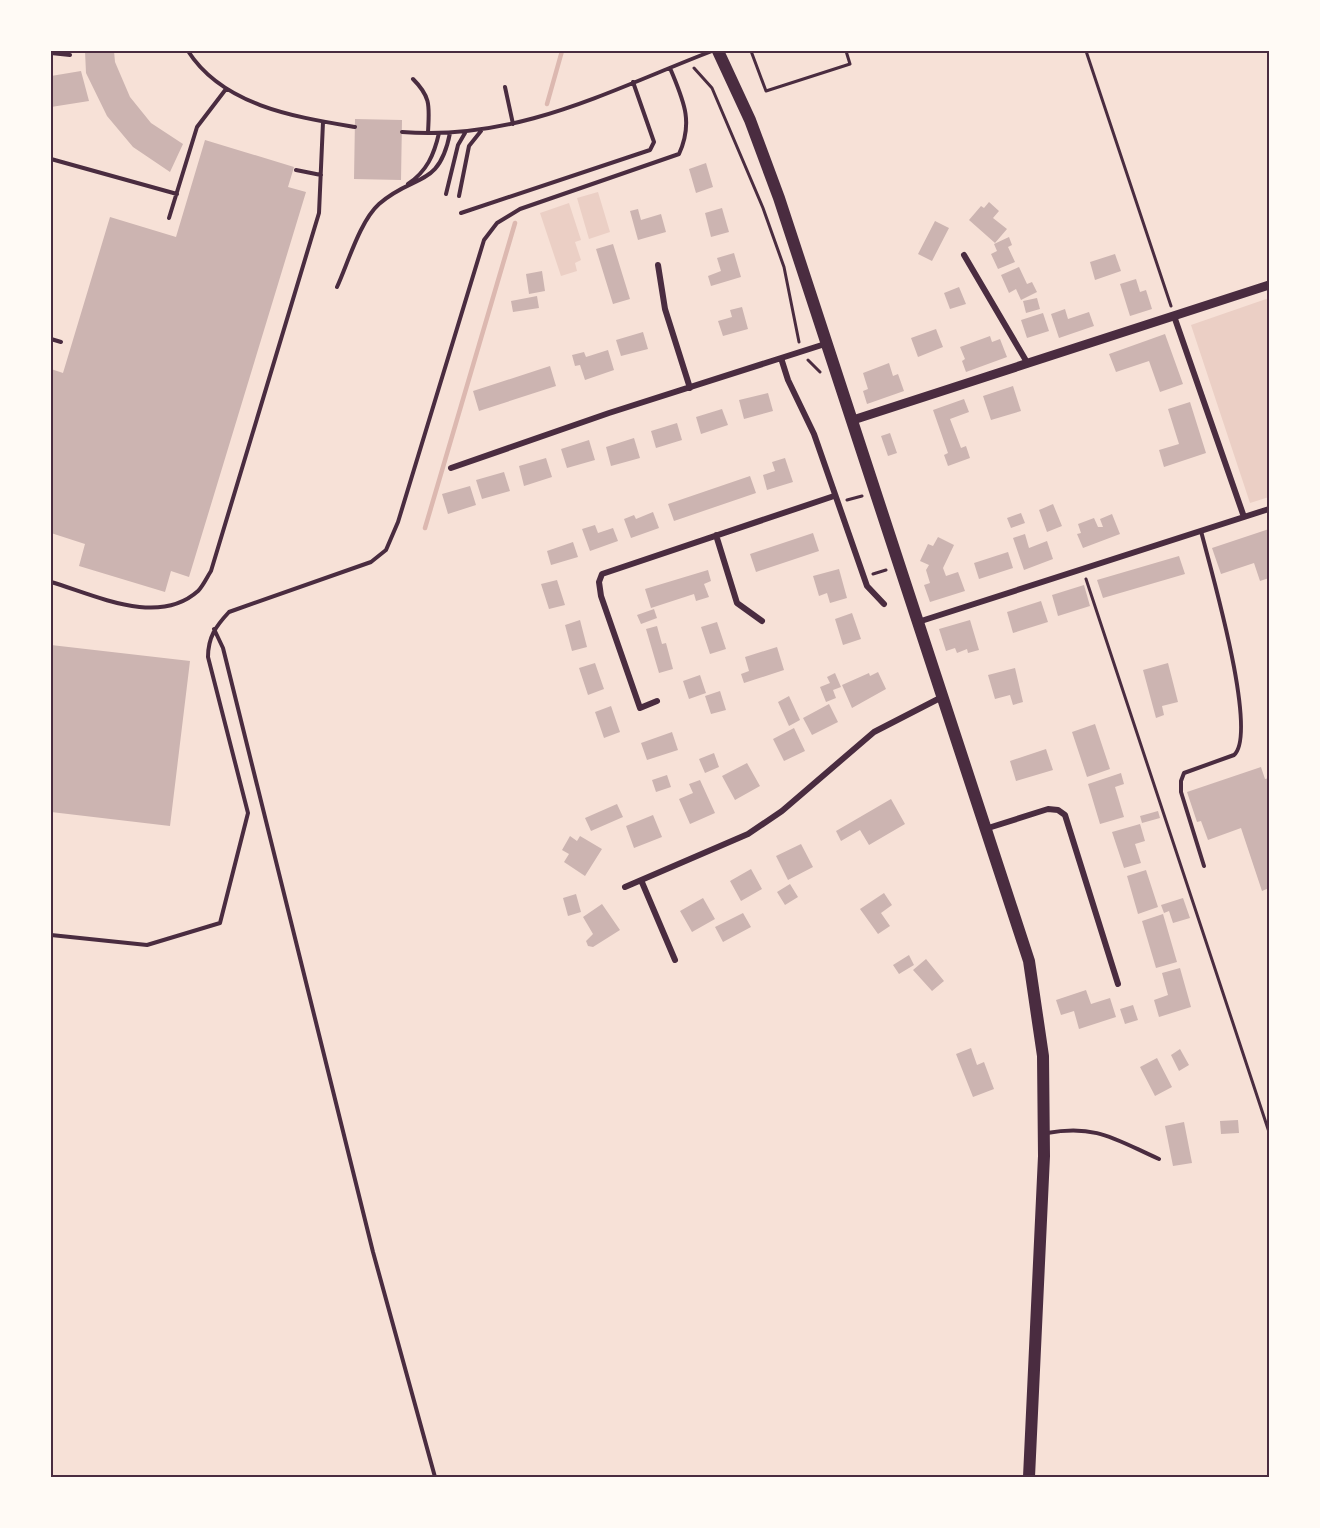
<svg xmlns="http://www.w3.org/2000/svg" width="1320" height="1528" font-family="'Exo 2',sans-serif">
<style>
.green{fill:#ebcfc5}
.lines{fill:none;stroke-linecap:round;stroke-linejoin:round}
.stream{stroke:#dcb8b0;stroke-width:4.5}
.building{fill:#ccb4b1}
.path{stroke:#4a2c40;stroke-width:3}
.service{stroke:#4a2c40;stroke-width:4}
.minor{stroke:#4a2c40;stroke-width:6}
.tertiary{stroke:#4a2c40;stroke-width:9}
.primary{stroke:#4a2c40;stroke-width:12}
.neatline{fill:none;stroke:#4a2c40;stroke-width:2}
</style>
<rect width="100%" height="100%" fill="#f7e1d7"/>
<!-- green -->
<path class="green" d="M598,192L610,232L589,239L577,198Z
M569,203L581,240L575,242L581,260L575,263L577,271L561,276L540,213Z
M1269,298V497L1250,503L1191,325Z"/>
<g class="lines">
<!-- stream -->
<path class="stream" d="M547,104L562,51
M425,528L515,223"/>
</g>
<!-- building -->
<path class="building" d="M85,51H114L115,62L130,97L151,123L183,144L170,172L133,147L107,116L86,73Z
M81,71L89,101L51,107V76Z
M355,119L402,120L401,180L354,179Z
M205,140L294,167L288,187L306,192L189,577L171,571L165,592L79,566L85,544L51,533V369L63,373L110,217L176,237Z
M706,163L713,187L696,193L689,169Z
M989,202L999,211L993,218L1007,229L995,243L969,220L981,206L984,208Z
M722,208L729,232L711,237L705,213Z
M638,209L641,220L661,214L666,232L638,240L630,211Z
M935,221L949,228L932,261L918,254Z
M1009,237L1012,245L1008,247L1015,262L998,269L991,254L997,251L994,244Z
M613,244L630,299L613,304L596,249Z
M734,253L741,277L711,286L708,276L721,271L717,258Z
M1115,254L1121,271L1095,280L1090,262Z
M1019,267L1027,284L1032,282L1037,292L1021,300L1016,289L1009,293L1001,275Z
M542,271L545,291L529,294L526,274Z
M1136,279L1140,292L1146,290L1152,309L1130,316L1120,284Z
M959,287L966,304L950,309L944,293Z
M537,296L539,308L513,312L511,301Z
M1037,298L1040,309L1026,313L1023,301Z
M742,307L748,329L723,336L718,321L732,317L730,310Z
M1065,309L1068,319L1089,312L1094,326L1059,338L1051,314Z
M1043,313L1049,331L1027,338L1021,320Z
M936,329L943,347L918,357L911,338Z
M643,332L648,349L621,356L616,340Z
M1165,334L1183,384L1160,392L1149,361L1116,372L1109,354Z
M990,336L992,342L1000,339L1007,357L966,372L962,361L965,359L960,347Z
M608,350L614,370L585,380L580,365L575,366L572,355L584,352L586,357Z
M889,363L893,376L898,374L904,391L867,404L863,391L868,389L863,373Z
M550,366L556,386L479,411L473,391Z
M1013,386L1021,411L991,420L983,396Z
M768,393L773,411L744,419L739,400Z
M964,399L969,412L950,419L961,448L966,446L970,458L948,466L944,455L948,453L933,410Z
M1190,402L1206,453L1164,467L1159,450L1179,444L1168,409Z
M722,409L728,425L701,434L696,417Z
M677,423L682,440L656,448L651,431Z
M890,433L897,453L888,456L881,436Z
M634,438L640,458L611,466L606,447Z
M589,440L595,460L567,468L561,449Z
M546,458L552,477L524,486L519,466Z
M785,458L793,482L767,490L763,475L775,471L772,462Z
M504,472L510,491L482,499L476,480Z
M750,476L756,493L674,521L668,504Z
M470,486L476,505L448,514L442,494Z
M1053,504L1062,526L1047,532L1039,510Z
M653,512L659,528L631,538L624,519L634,515L636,519Z
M1021,513L1025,523L1011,528L1007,518Z
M1112,514L1120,534L1083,548L1077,534L1081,533L1078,524L1094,518L1098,527H1103L1100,519Z
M595,525L598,533L613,528L618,541L590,551L582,529Z
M1269,529V578L1260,581L1254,563L1221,574L1212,548Z
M813,533L819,551L756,572L750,554Z
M1025,534L1029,548L1047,541L1053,559L1024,570L1013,538Z
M938,537L954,545L943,568L946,576L958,572L965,591L930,602L924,585L930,583L926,570L929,565L920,561L928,544L933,546Z
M573,542L578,557L551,565L547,551Z
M1008,552L1013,568L979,579L974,563Z
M1179,556L1185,574L1103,598L1097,580Z
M839,569L847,598L830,603L827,593L819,596L813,576Z
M708,570L711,581L704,584L709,597L696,601L694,594L651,608L645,589Z
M557,580L565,605L549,609L541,584Z
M1084,585L1090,606L1058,616L1052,595Z
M1041,601L1048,622L1013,633L1007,612Z
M654,609L657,618L641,624L637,615Z
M852,613L861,639L843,645L835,619Z
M580,620L587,647L572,651L565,625Z
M970,620L979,650L968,653L967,649L957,653L955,648L946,651L939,629Z
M717,622L726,649L710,654L701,627Z
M657,626L662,644L666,643L673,669L659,673L646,629Z
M51,645L190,661L170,826L51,812Z
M777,647L784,670L744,683L741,674L749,671L745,657Z
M595,663L604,689L588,695L579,668Z
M1168,663L1178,702L1162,706L1164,715L1156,718L1143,670Z
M1015,668L1023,702L1013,705L1010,695L995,699L988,675Z
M878,672L886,689L852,708L842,685L869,673L870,676Z
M835,673L841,687L833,690L836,698L826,702L820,687L830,683L827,677Z
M700,675L706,693L689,699L683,681Z
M720,691L726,710L711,714L705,696Z
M789,696L800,720L789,726L778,702Z
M829,704L838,722L812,735L803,718Z
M611,706L620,732L604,738L595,712Z
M1095,724L1110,769L1087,777L1072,732Z
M794,728L805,751L784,761L773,739Z
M672,732L678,750L647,760L641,743Z
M1046,749L1053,770L1016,781L1010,761Z
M714,753L719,767L705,773L699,759Z
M747,763L760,786L735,800L722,776Z
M1261,767L1265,779L1269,778V888L1262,891L1241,828L1208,840L1201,821L1197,822L1187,792Z
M1121,773L1124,784L1115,787L1124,817L1100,824L1088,784Z
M667,775L671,787L656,792L652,780Z
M700,780L715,813L690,824L679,799L693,793L689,784Z
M891,799L905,824L869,845L860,830L841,841L836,831Z
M617,804L623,817L591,831L585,818Z
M1158,811L1160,818L1142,823L1140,816Z
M653,815L662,837L634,848L626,826Z
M1140,824L1145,841L1135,844L1141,863L1124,868L1112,832Z
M570,836L577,841L580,836L602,849L585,876L564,862L569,854L562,850Z
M801,844L813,867L788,880L776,856Z
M751,869L762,889L741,901L730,881Z
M1146,870L1158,907L1138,914L1127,876Z
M790,884L798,897L785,905L777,892Z
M884,893L892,905L881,913L890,926L878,934L860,909Z
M576,894L581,912L568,916L563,898Z
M703,898L715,919L692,932L680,911Z
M1183,898L1190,918L1173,923L1169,911L1164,913L1161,905Z
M602,904L620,930L593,947L588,946L586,941L593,934L583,917Z
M743,913L751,927L723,942L715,927Z
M1163,914L1177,962L1156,968L1142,921Z
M909,955L914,965L899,974L893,965Z
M926,959L944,981L932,991L913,970Z
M1180,968L1191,1007L1159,1017L1154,1000L1168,995L1162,973Z
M1086,990L1091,1004L1110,998L1116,1017L1079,1029L1074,1011L1061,1015L1056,1000Z
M1133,1005L1138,1020L1125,1024L1120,1009Z
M971,1048L977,1065L984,1062L994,1089L973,1097L956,1054Z
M1180,1049L1189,1065L1179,1071L1171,1055Z
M1157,1058L1172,1087L1155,1096L1140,1067Z
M1238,1120L1239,1133L1221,1134L1220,1121Z
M1184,1122L1192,1163L1173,1166L1165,1126Z"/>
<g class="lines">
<!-- path -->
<path class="path" d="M751,51L766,91L850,64L846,51
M1086,51L1171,306
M694,68L712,88L763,208L784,267L799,342
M808,360L820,372
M1269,390V397
M847,500L862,496
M873,574L886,570
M1086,579L1269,1132"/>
<!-- service -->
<path class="service" d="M188,51C223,106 296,117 355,127
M51,53L70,55
M413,79C432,98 429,107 428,133
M505,87L513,124
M402,132C518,141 608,91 712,51
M51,159L177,194
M296,170L321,175
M408,184C427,171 434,155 439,133
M446,194L458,145L465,133
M459,196L469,146L481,131
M461,213L650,150L654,142L633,82
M169,218L197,127L226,89
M337,287C348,263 360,221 379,204C414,173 439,189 450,133
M51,339L61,342
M1201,531C1210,567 1259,733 1234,755L1184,773L1181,781V792L1204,866
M51,582C95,595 158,627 198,591C203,586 207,577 211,571L319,213L323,122
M214,629L223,648L373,1252L435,1477
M51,935L147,945L220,923L248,813L208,657C208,637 216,626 229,612L371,562L386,550L398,522L484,240L497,223L520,209L679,154C694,121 683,100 670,68
M1047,1133C1097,1124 1116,1140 1159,1159"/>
<!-- minor -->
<path class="minor" d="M964,255L1028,364
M658,265L665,309L690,388
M1174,316L1244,517
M781,358L788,380L814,434L867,586L884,604
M451,468L609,413L825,344
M716,535L737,603L762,621
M918,622L1269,509
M657,701L640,708L601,596L599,582L602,574L834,496
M985,829L1048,809L1058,810L1065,815L1118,984
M641,880L675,960
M625,887L748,834L782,811L874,732L942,697"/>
<!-- tertiary -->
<path class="tertiary" d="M853,420L1269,285"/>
<!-- primary -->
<path class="primary" d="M718,51L750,120L779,198L1029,961L1043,1056L1044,1156L1029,1477"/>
</g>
<!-- border -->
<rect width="1320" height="1528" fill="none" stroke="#fffaf5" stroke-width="105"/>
<rect x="52" y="52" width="1216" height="1424" class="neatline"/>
</svg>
